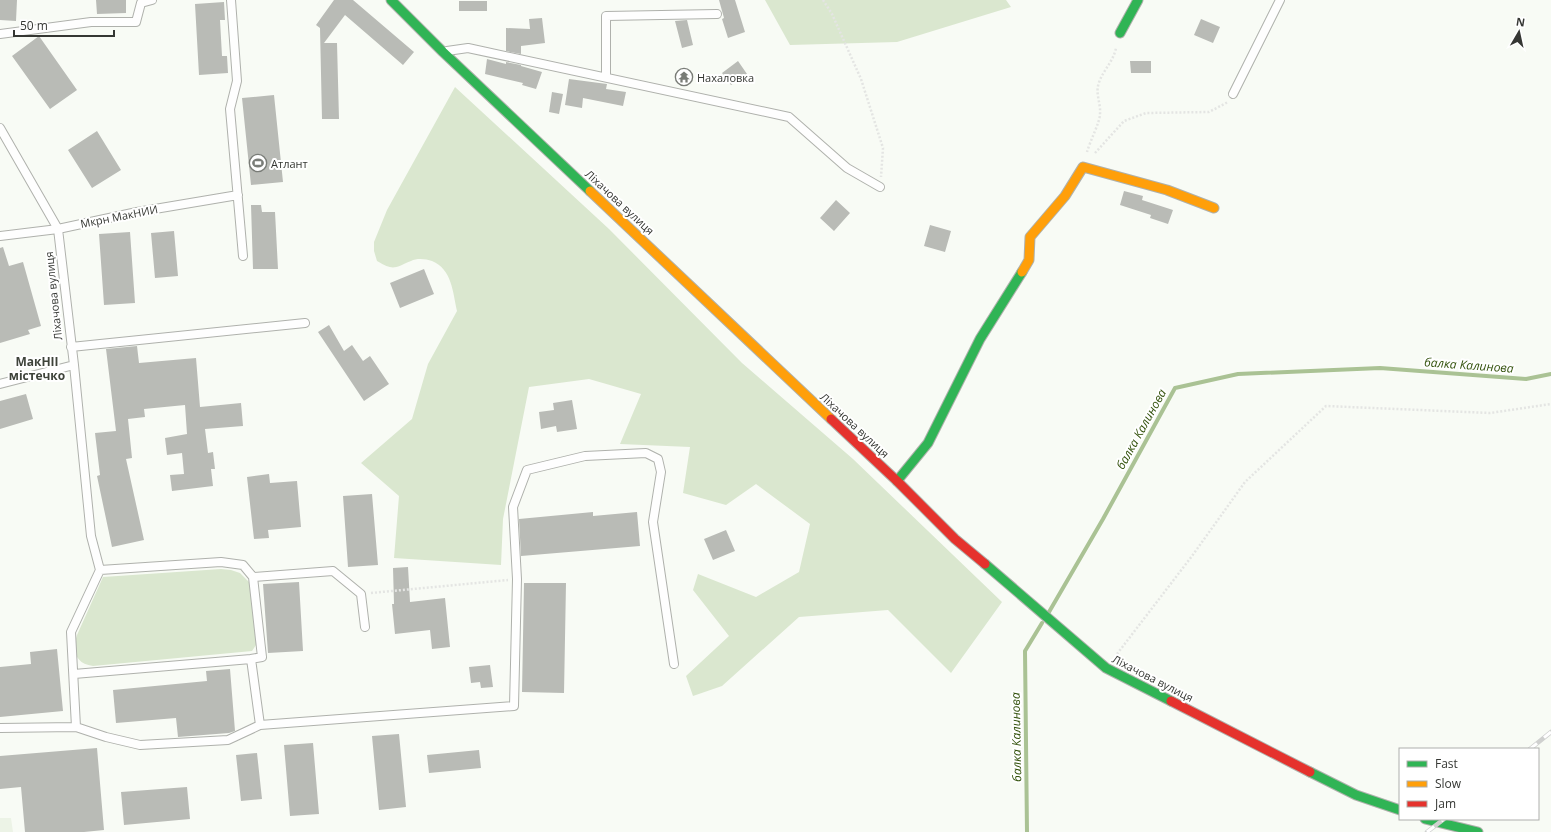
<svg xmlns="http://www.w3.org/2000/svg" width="1551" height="832" font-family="'Open Sans',sans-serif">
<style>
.built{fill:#ecf3e6}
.green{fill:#dae7cf}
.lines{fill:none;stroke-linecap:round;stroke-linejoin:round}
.stream{stroke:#aac294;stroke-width:4}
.building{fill:#b9bbb6}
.lane-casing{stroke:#afb1ac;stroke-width:10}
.fast-casing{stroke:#afb1ac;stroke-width:11}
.slow-casing{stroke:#afb1ac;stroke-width:11}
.jam-casing{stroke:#afb1ac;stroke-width:11}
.path{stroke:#e4e5e3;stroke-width:2.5;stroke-dasharray:2 2;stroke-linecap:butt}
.lane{stroke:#fefefe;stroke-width:8}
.fast{stroke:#30b455;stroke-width:9}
.slow{stroke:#ff9f0a;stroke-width:9}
.jam{stroke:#e5322d;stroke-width:9}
.rail-casing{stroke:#cfd0cf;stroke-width:4.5}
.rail{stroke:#fff;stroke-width:3;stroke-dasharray:9;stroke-linecap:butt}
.labels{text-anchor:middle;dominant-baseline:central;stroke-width:4;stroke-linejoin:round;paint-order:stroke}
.poi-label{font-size:11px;fill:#353733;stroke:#fff;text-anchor:start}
.street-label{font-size:11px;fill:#353733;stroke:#fff}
.neighbourhood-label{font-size:12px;font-weight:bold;fill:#3e433a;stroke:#fff}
.water-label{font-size:12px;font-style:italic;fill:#33520c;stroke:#fff}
</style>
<rect width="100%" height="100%" fill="#f8fbf5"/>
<!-- built -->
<path class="built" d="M0,818H11L13,832H0Z"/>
<!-- green -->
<path class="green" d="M765,0H1006L1011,7L897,42L790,45Z
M455,87L609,229L742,363L853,459L1002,602L951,673L888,610L799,617L722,686L693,696L686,676L729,636L693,590L698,574L756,597L799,572L810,524L756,484L726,505L683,493L690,447L620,444L641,394L589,379L529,387L503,519L501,565L394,558L399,496L361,463L412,419L428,364L457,311C453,293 452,269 432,261C426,259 417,258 411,261C394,268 394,271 377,261L374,251V242L387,210Z
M221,569L231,570L240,573L251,584L257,640L256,645L252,651L93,666C75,664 72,650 77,635L103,577Z"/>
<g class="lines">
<!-- stream -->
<path class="stream" d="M1049,612L1103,519L1175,388L1238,374L1380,368L1526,379L1551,374
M1027,832L1025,651L1042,623"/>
</g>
<!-- building -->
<path class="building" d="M0,0H17L16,21L0,20Z
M96,0H126V13L97,14Z
M334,0H353L414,52L403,65L345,15L324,43H337L339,119H322L320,28L316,25Z
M719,0H735L745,32L728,38L722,19L724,18Z
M459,1H487V11H459Z
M224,2L225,20H220L222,56H227L228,73L199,75L195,4Z
M542,18L545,43L521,46V54L506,51V28L530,29L529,19Z
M1201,19L1220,27L1213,43L1194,35Z
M687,20L693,45L682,48L675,21Z
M39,36L77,90L50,109L12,56Z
M487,59L506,64V62L521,65V66L542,72L536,89L522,85L523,83L485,74Z
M738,61L747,74L731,85L722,73Z
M1130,61H1151V73H1131Z
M569,79L607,84L606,89L626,92L623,106L583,98L582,108L565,105Z
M552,92L563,94L559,114L549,112Z
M274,95L283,182L251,185L242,98Z
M97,131L121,170L92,188L68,150Z
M1124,191L1143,196L1142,200L1173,210L1168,224L1150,218L1151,215L1120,205Z
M836,200L850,213L834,231L820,218Z
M251,205H261L262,212H275L278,269H253Z
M930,225L951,231L945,252L924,246Z
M174,231L178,276L155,278L151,233Z
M130,232L135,303L104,305L99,234Z
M3,247L9,266L23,262L41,326L28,330L30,334L0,343V248Z
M424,269L434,294L400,308L390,283Z
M329,325L344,351L352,345L363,361L370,356L389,384L364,401L318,332Z
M137,346L139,363L196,358L200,407L241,403L243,426L205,429L208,453L213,452L215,469H211L213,486L172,491L170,475L184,474L182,453L167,455L165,438L187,434L185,405L144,409L145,417L128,419L132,458L126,459L144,540L112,547L97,476L100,475L95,433L116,431L106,349Z
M26,394L33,419L0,429V401Z
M572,400L577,429L557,432L556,426L541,429L539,412L554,410L553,403Z
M269,474L270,483L297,481L301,527L268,530L269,538L254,539L247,477Z
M372,494L378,565L348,567L343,496Z
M593,512V516L637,512L640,546L521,556L519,519Z
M726,530L735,551L713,560L704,539Z
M408,567L410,602L445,598L450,647L432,649L430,630L395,634L392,604H394L393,568Z
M299,582L303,651L268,653L263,584Z
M524,583H566L564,693L522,692Z
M57,649L63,711L0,717V667L31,664L30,652Z
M490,665L493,687L481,688L480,682L471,683L469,667Z
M230,669L235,731L229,733L178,737L176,718L116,723L113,690L207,681L206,671Z
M399,734L406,807L379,810L372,736Z
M313,743L319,814L290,816L284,745Z
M97,748L104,830L84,832H25L21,787L0,789V756Z
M479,750L481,768L429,773L427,755Z
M257,753L262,799L241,801L236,755Z
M187,787L190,819L124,825L121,792Z"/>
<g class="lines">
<defs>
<path id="lane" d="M231,0L237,81L230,109L243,256
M0,34L91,22H136L141,3L152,0
M447,51L468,48L789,117L847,168L880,187
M606,77V16L717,14
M1233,94L1280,0
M0,128L58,229L74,365L91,536L100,570
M0,236L58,229L137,212L238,195
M71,347L305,323
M0,384L74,365
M100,570L71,632L76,727L106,737L140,745L228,740L260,725
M100,570L221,562L243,565L253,577L333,571L361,594L365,627
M253,577L262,657L251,659L260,725L514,706L517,579L513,507L527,470L585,456L646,453L658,459L661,472L653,522L674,664
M74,674L251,659
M0,728L76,727"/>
<path id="fast" d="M391,0L443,52L590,191
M1120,33L1138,0
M897,481L928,443L980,339L1022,272
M985,564L1106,668L1171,701
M1310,772L1356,795L1400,810
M1425,819L1478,832"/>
<path id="slow" d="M590,191L831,419
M1022,272L1029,260L1030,237L1065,196L1083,167L1167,190L1214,208"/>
<path id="jam" d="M831,419L897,481L955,539L985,564
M1171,701L1310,772"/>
</defs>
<!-- lane casing -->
<use href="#lane" class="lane-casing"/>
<!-- fast casing -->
<use href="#fast" class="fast-casing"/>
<!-- slow casing -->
<use href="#slow" class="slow-casing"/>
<!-- jam casing -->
<use href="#jam" class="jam-casing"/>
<!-- path -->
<path class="path" d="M823,0L832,14L861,79L883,148L881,177
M1087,152C1090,141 1100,122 1100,114C1101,105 1096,95 1098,86C1101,72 1113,63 1116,48
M1095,153L1124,121L1146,113L1209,112L1228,102
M371,593L508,580
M1117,654L1192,556L1245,482L1326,406L1490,413L1551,404"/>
<!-- lane -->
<use href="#lane" class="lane"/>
<!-- fast -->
<use href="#fast" class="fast"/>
<!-- slow -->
<use href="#slow" class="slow"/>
<!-- jam -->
<use href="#jam" class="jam"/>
<defs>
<path id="rail" d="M1530,749L1551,732
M1427,832L1444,819"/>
</defs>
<!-- rail casing -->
<use href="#rail" class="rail-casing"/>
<!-- rail -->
<use href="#rail" class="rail"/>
</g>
<!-- icons -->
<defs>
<symbol id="temple-ring" viewBox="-11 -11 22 22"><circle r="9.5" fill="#fff" stroke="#797c77" stroke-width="1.5"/><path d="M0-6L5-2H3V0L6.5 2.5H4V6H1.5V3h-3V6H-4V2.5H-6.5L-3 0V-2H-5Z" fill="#797c77"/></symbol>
<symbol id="stadium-ring" viewBox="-11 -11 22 22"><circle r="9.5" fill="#fff" stroke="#797c77" stroke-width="1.5"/><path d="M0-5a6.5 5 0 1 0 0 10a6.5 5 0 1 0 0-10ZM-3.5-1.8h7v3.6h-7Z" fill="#797c77"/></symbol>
</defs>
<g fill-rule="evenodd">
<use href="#temple-ring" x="674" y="67" width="20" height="20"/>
<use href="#stadium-ring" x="248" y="153" width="20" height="20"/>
</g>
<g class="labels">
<!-- poi labels -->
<g class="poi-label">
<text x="697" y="77">Нахаловка</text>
<text x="271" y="163">Атлант</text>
</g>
<!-- street labels -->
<g class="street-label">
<text transform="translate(620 202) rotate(43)">Ліхачова вулиця</text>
<text transform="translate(119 216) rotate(-11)">Мкрн МакНИИ</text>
<text transform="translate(53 296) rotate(-96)">Ліхачова вулиця</text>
<text transform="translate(855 425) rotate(43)">Ліхачова вулиця</text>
<text transform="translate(1153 678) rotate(27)">Ліхачова вулиця</text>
</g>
<!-- neighbourhood labels -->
<g class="neighbourhood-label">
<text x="37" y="361">МакНІІ<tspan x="37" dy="14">містечко</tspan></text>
</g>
<!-- water labels -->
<g class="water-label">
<text transform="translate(1469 365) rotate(4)">балка Калинова</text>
<text transform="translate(1141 429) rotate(-61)">балка Калинова</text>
<text transform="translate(1016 737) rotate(-91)">балка Калинова</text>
</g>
</g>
<!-- legend -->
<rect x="1399" y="748" width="140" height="72" fill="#ffffff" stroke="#aeafad"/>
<rect x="1407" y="761" width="20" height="6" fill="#30b455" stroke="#aeafad"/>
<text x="1435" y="768" font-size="12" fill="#353733">Fast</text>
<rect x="1407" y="781" width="20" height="6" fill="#ff9f0a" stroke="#aeafad"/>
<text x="1435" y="788" font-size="12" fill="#353733">Slow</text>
<rect x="1407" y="801" width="20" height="6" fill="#e5322d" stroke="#aeafad"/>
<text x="1435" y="808" font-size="12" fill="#353733">Jam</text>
<!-- north arrow -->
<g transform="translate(1519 32) rotate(9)" stroke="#ffffff" stroke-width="3" paint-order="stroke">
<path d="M0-3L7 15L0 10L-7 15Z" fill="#353733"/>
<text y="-6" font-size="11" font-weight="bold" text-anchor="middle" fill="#353733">N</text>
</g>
<!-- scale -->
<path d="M14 30v6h100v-6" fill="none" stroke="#353733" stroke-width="2"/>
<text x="20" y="30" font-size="12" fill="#353733" stroke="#ffffff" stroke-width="3" paint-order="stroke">50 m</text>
</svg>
